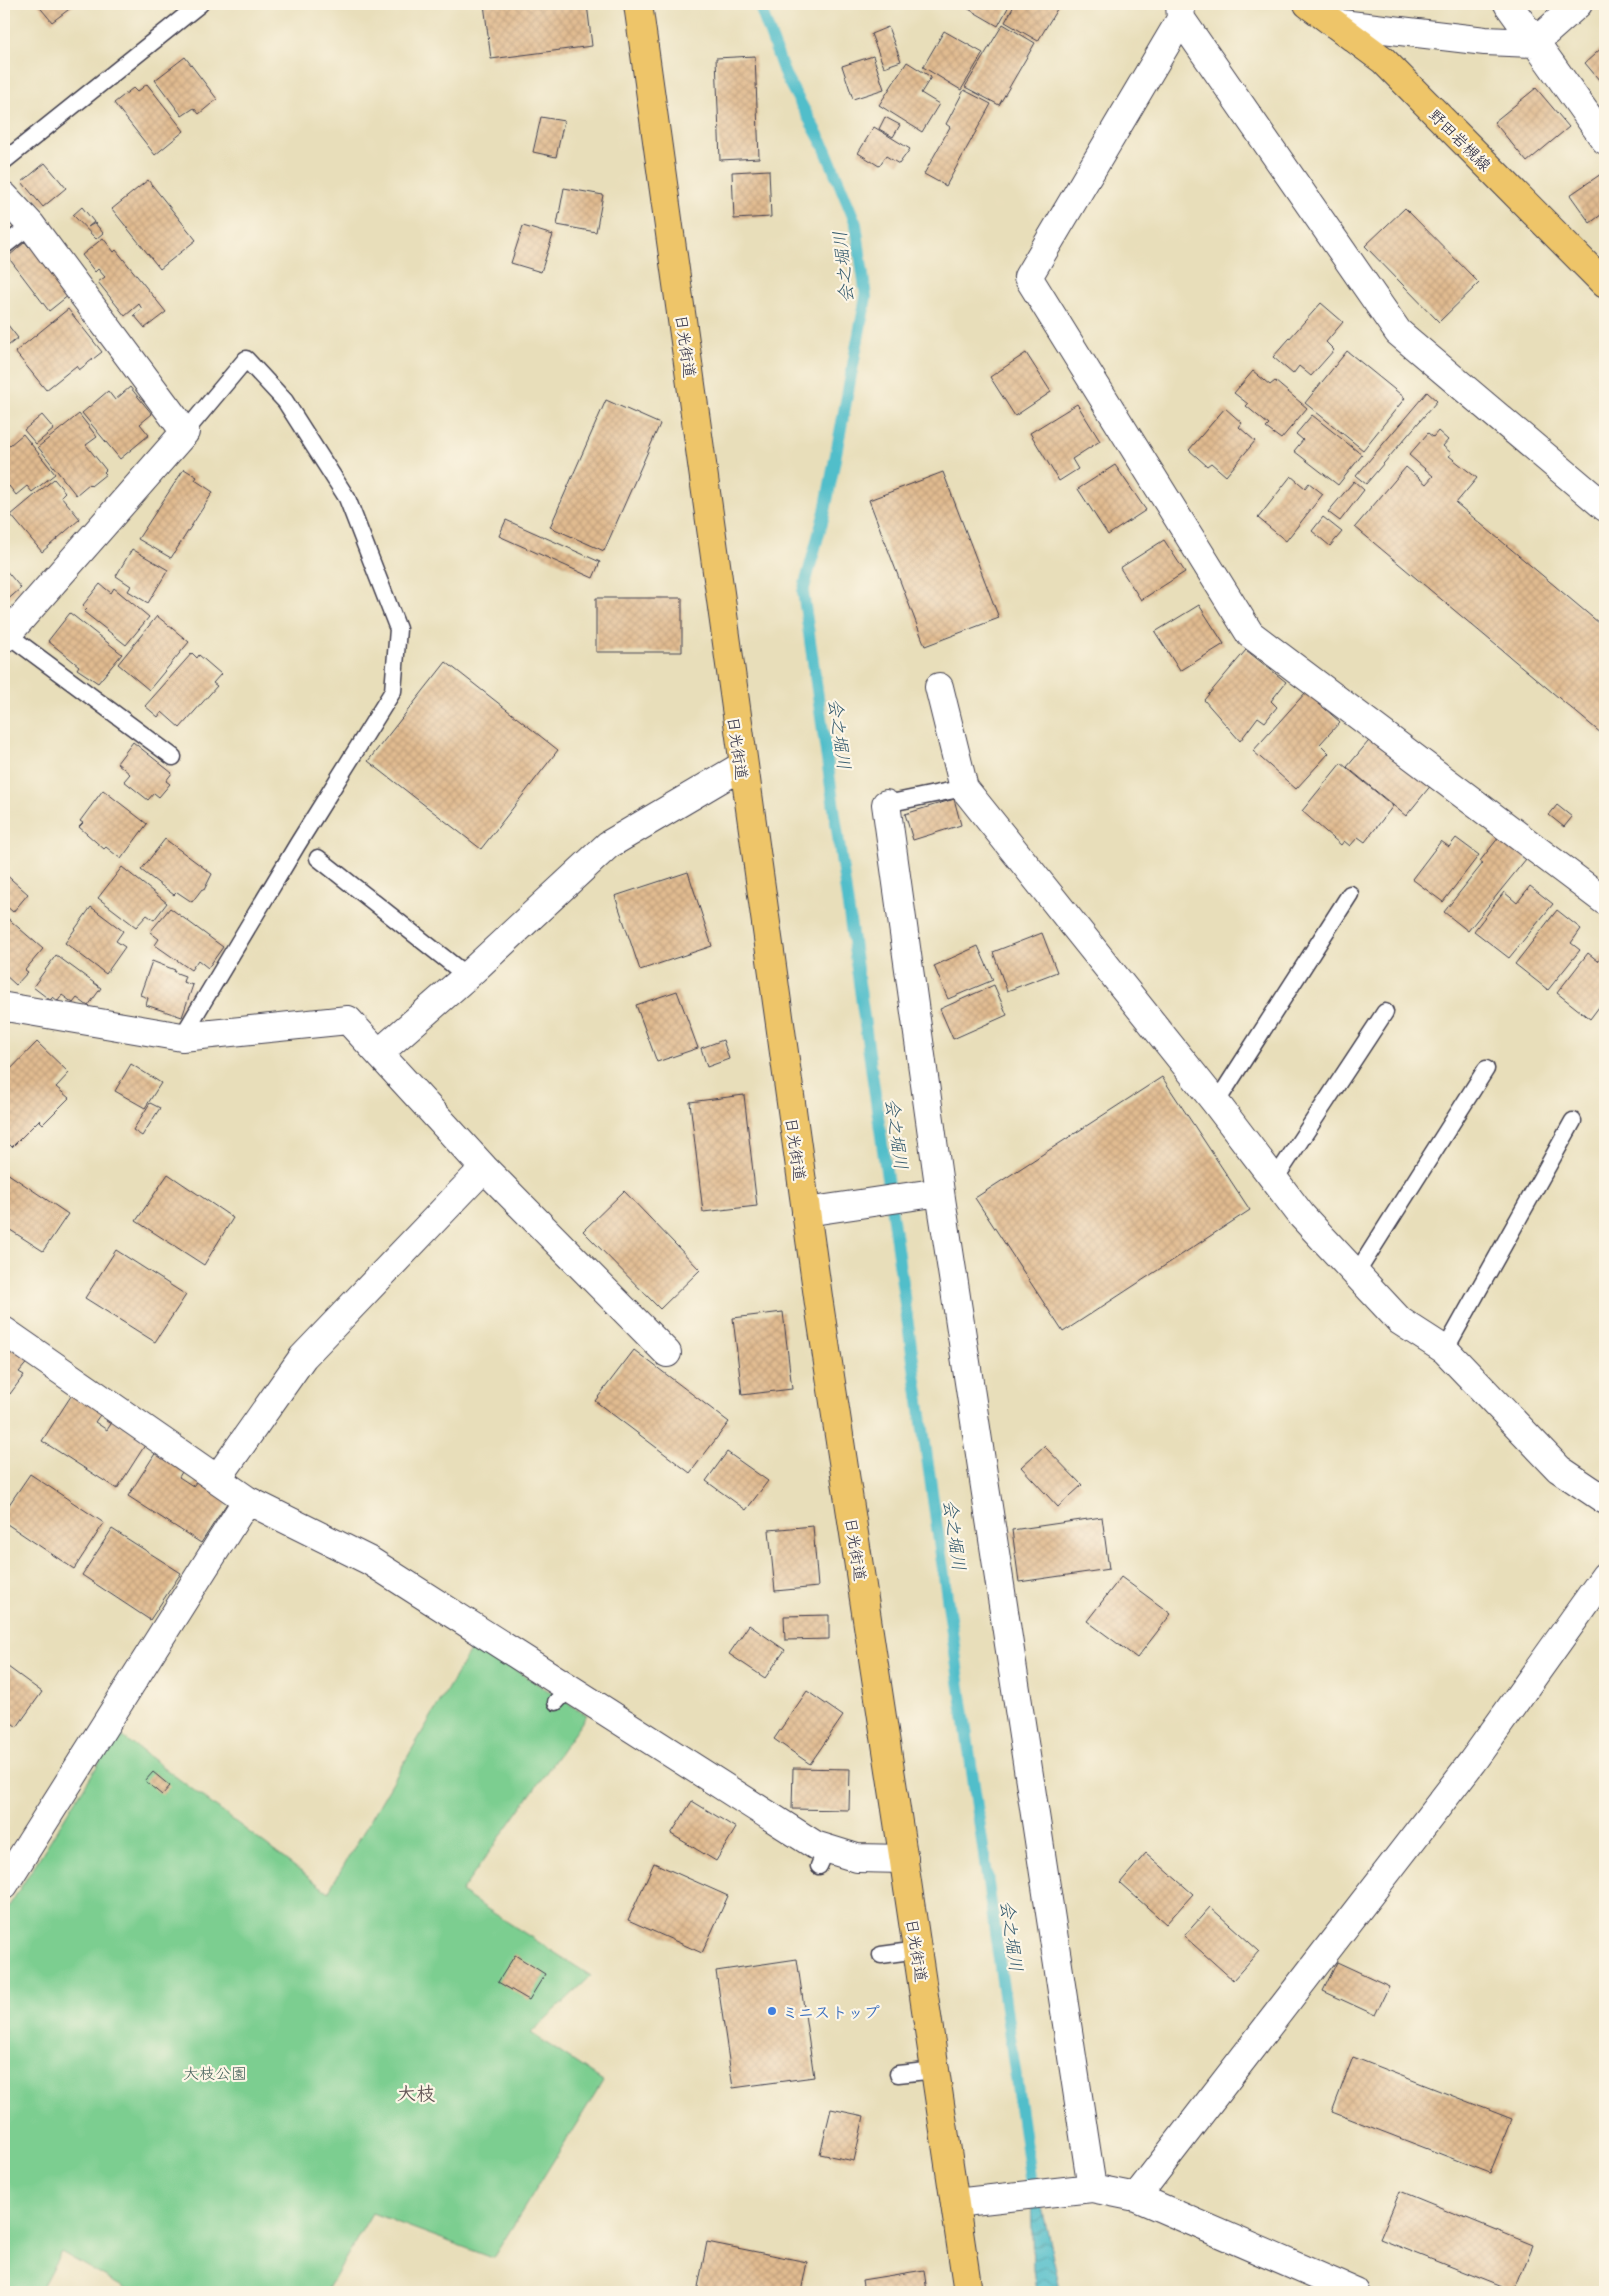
<svg xmlns="http://www.w3.org/2000/svg" width="1609" height="2296" font-family="'Playpen Sans','Klee One',sans-serif">
<style>
.green{fill:#7bce90;stroke:#4e7866}
.water{fill:url(#water-waves);stroke:#3a7082}
.lines{fill:none;stroke-linecap:round;stroke-linejoin:round}
.stream{stroke:#51beca;stroke-width:12}
.building{fill:url(#building-cross-hatch)}
.lane-casing{stroke:#403e4e;stroke-width:19}
.street-casing{stroke:#403e4e;stroke-width:30}
.primary-casing{stroke:#403e4e;stroke-width:30}
.highway-casing{stroke:#403e4e;stroke-width:30}
.lane{stroke:#fff;stroke-width:16}
.street{stroke:#fff;stroke-width:28}
.primary{stroke:#eec569;stroke-width:28}
.highway{stroke:#eec569;stroke-width:28}
.shop-dot{fill:#3f7fe0;stroke:#fcf5e5;stroke-width:2}
.labels{text-anchor:middle;dominant-baseline:central;stroke-width:4.5;stroke-linejoin:round;paint-order:stroke}
.street-label{font-size:16px;fill:#22223b;stroke:#fcf5e5}
.shop-label{font-size:16px;font-weight:bold;fill:#366cbe;stroke:#fcf5e5;text-anchor:start}
.park-label{font-size:16px;fill:#415e59;stroke:#fcf5e5}
.water-label{font-size:18px;font-style:italic;fill:#32596d;stroke:#fcf5e5}
.quarter-label{font-size:19px;font-weight:bold;fill:#655859;stroke:#fcf5e5}
</style>
<defs>
<pattern id="water-waves" width="16" height="10" patternUnits="userSpaceOnUse" patternTransform="scale(1.25)"><rect width="16" height="10" fill="#51beca"/><path d="M0 5q4-4 8 0t8 0" fill="none" stroke="#439aa5"/></pattern>
<pattern id="building-cross-hatch" width="8" height="8" patternUnits="userSpaceOnUse" patternTransform="scale(1.25)"><rect width="8" height="8" fill="#e1bb90"/><path d="M0 0l8 8M0 8l8-8" fill="none" stroke="#c1a07d"/></pattern>
</defs>
<rect width="100%" height="100%" fill="#fcf5e5"/>
<filter id="ink" filterUnits="userSpaceOnUse"><feTurbulence type="fractalNoise" baseFrequency=".02" numOctaves="2"/><feDisplacementMap in="SourceGraphic" scale="10" xChannelSelector="R" yChannelSelector="G"/><feConvolveMatrix kernelMatrix="1 2 1 2 8 2 1 2 1" color-interpolation-filters="sRGB"/></filter>
<filter id="wash" filterUnits="userSpaceOnUse"><feTurbulence type="fractalNoise" baseFrequency=".0096" numOctaves="4" result="noise"/><feDisplacementMap in="SourceGraphic" scale="20" xChannelSelector="R" yChannelSelector="G"/><feGaussianBlur stdDeviation="1.12" result="paint"/><feColorMatrix in="noise" values="0 0 0 0 0 0 0 0 0 0 0 0 0 0 0 0 0 1.4 0 .05"/><feComposite in="paint" operator="in"/></filter>
<g filter="url(#wash)">
<rect width="100%" height="100%" fill="#e8deba"/>
<!-- green -->
<path class="green" d="M474,1644L587,1715L461,1892L591,1976L531,2033L603,2081L493,2258L372,2213L326,2292H131L61,2252L39,2292H4V1914L118,1733L328,1892Z"/>
<!-- water -->
<path class="water" d="M1030,2154L1060,2288V2292H1036L1033,2270Z"/>
<g class="lines">
<!-- stream -->
<path class="stream" d="M759,4L785,75L824,146L856,224L866,297L825,511L803,592L1033,2197"/>
</g>
<g id="blocks">
<!-- building -->
<path class="building" d="M37,4H76L52,22Z
M484,4H587L592,46L491,59Z
M960,4H1010L998,26Z
M1015,4H1060L1038,41L1005,22Z
M1003,24L1035,43L999,105L965,87Z
M888,27L901,61L884,67L871,34Z
M944,31L983,53L961,90L923,67Z
M1605,45V87L1585,63Z
M755,56L759,158L720,160L716,58Z
M873,56L884,89L853,99L842,66Z
M185,57L217,99L199,114L194,108L182,116L155,80Z
M907,62L931,77L921,93L939,104L922,132L879,105Z
M147,84L184,131L155,155L114,103L133,88L137,92Z
M1536,88L1569,127L1527,162L1494,122Z
M964,90L991,104L946,186L924,174L950,127L946,124Z
M541,117L564,121L556,157L533,152Z
M885,117L900,125L893,137L879,129Z
M874,127L910,149L899,164L886,156L879,166L858,153Z
M45,163L66,188L43,207L22,182Z
M769,170L771,217L734,219L732,172Z
M1601,174L1605,181V212L1590,223L1570,195Z
M148,180L196,240L160,269L112,209Z
M564,188L603,195L596,232L557,225Z
M82,207L94,222L88,227L95,223L103,233L96,239L73,215Z
M1405,208L1479,283L1439,322L1365,246Z
M523,226L553,235L541,272L511,263Z
M103,238L114,252L116,250L166,312L145,328L134,315L142,309L139,304L125,316L98,282L105,277L98,269L95,272L82,255Z
M25,242L29,247L32,245L69,295L49,311L11,261L9,256Z
M1321,303L1343,322L1326,342L1334,350L1311,376L1299,366L1293,374L1273,357Z
M68,309L102,352L79,370L76,366L46,390L15,352Z
M4,320L18,338L4,349Z
M1347,351L1405,398L1363,450L1305,403Z
M1026,353L1051,392L1015,416L990,377Z
M1253,371L1270,385L1275,381L1307,408L1281,439L1266,428L1269,425L1246,406L1248,404L1234,393Z
M130,387L152,414L140,424L149,435L120,459L82,413L108,391L115,400Z
M1427,392L1437,401L1366,484L1356,476Z
M606,400L660,424L604,551L550,527Z
M1077,404L1100,441L1072,459L1078,469L1059,481L1030,433Z
M1225,408L1242,423L1239,427L1255,441L1226,476L1211,463L1207,466L1189,450Z
M79,414L97,437L86,445L106,470L104,472L106,474L91,486L89,484L76,495L38,447Z
M42,415L54,429L36,444L24,430Z
M1312,415L1362,455L1338,485L1294,451L1303,440L1296,434Z
M1438,431L1448,440L1443,446L1451,453L1449,456L1477,478L1456,503L1605,628V730L1602,734L1355,527L1406,467L1426,484L1433,476L1409,455L1428,433L1433,437Z
M23,434L55,474L32,492L27,486L16,495L9,486L4,490V450Z
M1115,465L1146,510L1108,535L1078,489Z
M184,469L197,477L195,480L213,492L171,558L138,539Z
M943,472L999,618L925,646L869,500Z
M1291,476L1305,488L1309,483L1323,494L1286,541L1258,518Z
M54,479L65,492L61,496L80,519L42,552L11,515Z
M1354,481L1364,490L1340,521L1328,512Z
M1323,517L1342,532L1330,546L1312,531Z
M506,520L600,562L593,578L499,536Z
M1164,540L1185,572L1141,600L1120,568Z
M132,549L168,570L148,603L128,591L131,586L116,576Z
M4,568L21,588L4,603Z
M100,584L111,593L114,588L149,617L126,645L84,612L87,609L83,605Z
M596,598H682V652H596Z
M1199,605L1224,644L1180,671L1155,632Z
M70,613L122,654L98,683L77,669L79,666L48,641Z
M157,616L189,642L149,690L118,664Z
M1246,650L1286,682L1271,701L1277,707L1265,722L1258,717L1240,741L1204,700Z
M192,653L197,658L199,655L221,674L213,683L217,686L180,728L162,712L158,717L145,706Z
M446,662L558,750L481,849L368,761Z
M1306,692L1340,722L1320,744L1329,753L1296,789L1253,751Z
M1373,736L1432,784L1406,816L1347,767Z
M133,742L172,773L166,781L170,784L159,797L154,793L148,800L124,781L130,774L117,763Z
M1341,763L1393,806L1365,842L1358,837L1350,846L1344,841L1341,845L1302,811Z
M103,790L147,824L121,859L106,847L104,849L79,827L83,823L80,821Z
M954,799L961,825L913,840L905,814Z
M1557,805L1572,817L1564,827L1549,815Z
M1499,837L1526,859L1468,931L1444,912L1483,863L1480,861Z
M1456,838L1479,855L1443,902L1412,879L1441,841L1449,847Z
M165,839L212,874L204,890L202,889L192,902L177,892L174,895L141,870Z
M122,867L167,903L154,920L147,915L136,927L98,898Z
M688,872L712,946L640,970L615,896Z
M4,873L28,894L13,912L4,904Z
M1530,886L1553,904L1509,958L1474,931L1504,892L1517,903Z
M91,907L123,931L116,941L125,947L106,974L65,943Z
M170,908L223,947L208,968L198,960L191,970L155,945L159,939L150,932Z
M1557,910L1581,929L1571,943L1580,950L1548,990L1515,964Z
M4,915L43,949L25,970L28,972L16,985L4,974Z
M1042,933L1057,972L1007,991L993,952Z
M978,946L993,980L948,999L934,966Z
M1605,951V999L1590,1019L1557,993L1588,953L1598,961Z
M56,955L101,988L88,1006L77,998L73,1003L62,995L58,1001L53,997L50,1000L33,987Z
M152,961L175,970L174,972L185,976L183,982L193,985L182,1017L146,1005L148,998L140,995Z
M994,985L1007,1015L953,1039L940,1009Z
M677,991L698,1048L657,1062L636,1005Z
M723,1040L729,1059L707,1067L701,1048Z
M37,1042L69,1073L56,1087L69,1098L43,1124L39,1120L12,1147L4,1139V1076Z
M131,1064L161,1083L145,1108L115,1091Z
M1162,1077L1250,1210L1063,1332L975,1198Z
M744,1095L757,1206L703,1212L690,1102Z
M150,1103L160,1108L142,1136L133,1130Z
M4,1171L68,1214L43,1251L4,1226Z
M168,1174L233,1218L204,1265L136,1221Z
M624,1191L700,1270L660,1309L583,1231Z
M116,1250L186,1295L155,1342L85,1298Z
M783,1312L792,1389L742,1395L733,1318Z
M4,1342L29,1360L19,1372L24,1375L10,1394L4,1389Z
M634,1350L729,1422L690,1473L595,1401Z
M73,1393L102,1412L95,1422L107,1430L111,1424L106,1421L109,1417L147,1442L117,1489L42,1441Z
M1044,1446L1082,1485L1058,1507L1021,1467Z
M158,1449L185,1467L179,1477L193,1486L197,1481L231,1497L201,1543L128,1496Z
M727,1452L768,1481L746,1510L706,1481Z
M30,1474L104,1523L74,1569L4,1522V1512Z
M1102,1517L1109,1569L1019,1582L1012,1530Z
M813,1526L818,1587L775,1591L769,1530Z
M112,1529L181,1573L150,1620L82,1575Z
M1121,1577L1171,1614L1137,1658L1087,1621Z
M829,1615V1639L785,1640L784,1616Z
M749,1625L785,1650L765,1678L729,1654Z
M8,1667L42,1692L17,1727L4,1717V1673Z
M807,1691L843,1716L810,1764L774,1739Z
M793,1768L850,1769L849,1810L792,1809Z
M153,1772L170,1786L162,1795L145,1781Z
M692,1801L736,1828L716,1861L671,1834Z
M1146,1853L1193,1894L1166,1924L1120,1883Z
M654,1863L728,1896L702,1953L628,1920Z
M1210,1907L1259,1951L1233,1980L1184,1936Z
M515,1955L545,1974L529,2000L498,1982Z
M797,1959L814,2077L733,2088L716,1971Z
M1337,1962L1389,1986L1375,2015L1323,1991Z
M1353,2057L1512,2119L1490,2173L1332,2112Z
M831,2109L864,2116L854,2161L820,2154Z
M1400,2191L1533,2245L1514,2292L1380,2239Z
M707,2242L807,2262L801,2292H697Z
M924,2270L927,2292H864L862,2280Z"/>
</g>
</g>
<g filter="url(#ink)">
<use href="#blocks" fill-opacity="0" stroke="#403e4e" stroke-width="1"/>
<g class="lines">
<defs>
<path id="lane" d="M4,161L200,4
M4,246L31,225
M7,634L173,757
M886,804L964,788
M318,858L467,976
M182,1037L297,845L393,691L398,629L347,498L285,401L246,359L185,432
M1216,1103L1350,894
M1275,1179L1385,1012
M1356,1274L1486,1069
M1445,1350L1573,1121
M556,1702L569,1688
M819,1866L827,1848
M881,1955L918,1950
M898,2074L936,2070"/>
<path id="street" d="M1180,4L1181,19L1398,332L1605,507
M1508,4L1605,140
M1181,19L1028,277L1250,634L1605,901
M1333,23L1485,41L1534,43L1578,4
M4,196L31,225L185,432L4,638
M939,687L964,788L1216,1103L1302,1216L1400,1321L1445,1350L1559,1469L1605,1500
M886,804L940,1192L1092,2188
M4,1008L6,1007L182,1037L348,1020L484,1168L667,1353
M379,1053L467,976L608,845L742,766
M806,1212L940,1192
M4,1331L247,1500L370,1561L815,1845L857,1858L904,1859
M217,1479L303,1357L484,1168
M4,1885L247,1500
M1136,2197L1472,1762L1605,1576
M955,2203L1092,2188L1136,2197L1355,2292"/>
<path id="primary" d="M1308,4L1383,60L1605,284"/>
<path id="highway" d="M638,4C699,437 755,871 819,1304C868,1634 921,1962 968,2292"/>
</defs>
<!-- lane casing -->
<use href="#lane" class="lane-casing"/>
<!-- street casing -->
<use href="#street" class="street-casing"/>
<!-- primary casing -->
<use href="#primary" class="primary-casing"/>
<!-- highway casing -->
<use href="#highway" class="highway-casing"/>
<!-- lane -->
<use href="#lane" class="lane"/>
<!-- street -->
<use href="#street" class="street"/>
<!-- primary -->
<use href="#primary" class="primary"/>
<!-- highway -->
<use href="#highway" class="highway"/>
</g>
</g>
<!-- markers -->
<circle class="shop-dot" cx="772" cy="2011" r="5"/>
<g class="labels">
<!-- street labels -->
<g class="street-label">
<text transform="translate(1461 139) rotate(45)">野田岩槻線</text>
<text transform="translate(687 346) rotate(82)">日光街道</text>
<text transform="translate(739 748) rotate(82)">日光街道</text>
<text transform="translate(797 1149) rotate(82)">日光街道</text>
<text transform="translate(857 1549) rotate(81)">日光街道</text>
<text transform="translate(918 1950) rotate(81)">日光街道</text>
</g>
<!-- shop labels -->
<g class="shop-label">
<text x="782" y="2011">ミニストップ</text>
</g>
<!-- park labels -->
<g class="park-label">
<text x="215" y="2072">大枝公園</text>
</g>
<!-- water labels -->
<g class="water-label">
<text transform="translate(842 267) rotate(-96)">会之堀川</text>
<text transform="translate(841 734) rotate(82)">会之堀川</text>
<text transform="translate(898 1134) rotate(82)">会之堀川</text>
<text transform="translate(956 1535) rotate(82)">会之堀川</text>
<text transform="translate(1013 1936) rotate(82)">会之堀川</text>
</g>
<!-- quarter labels -->
<g class="quarter-label">
<text x="416" y="2092">大枝</text>
</g>
</g>
<!-- margin -->
<rect width="1609" height="2296" fill="none" stroke="#fcf5e5" stroke-width="20"/>
</svg>
